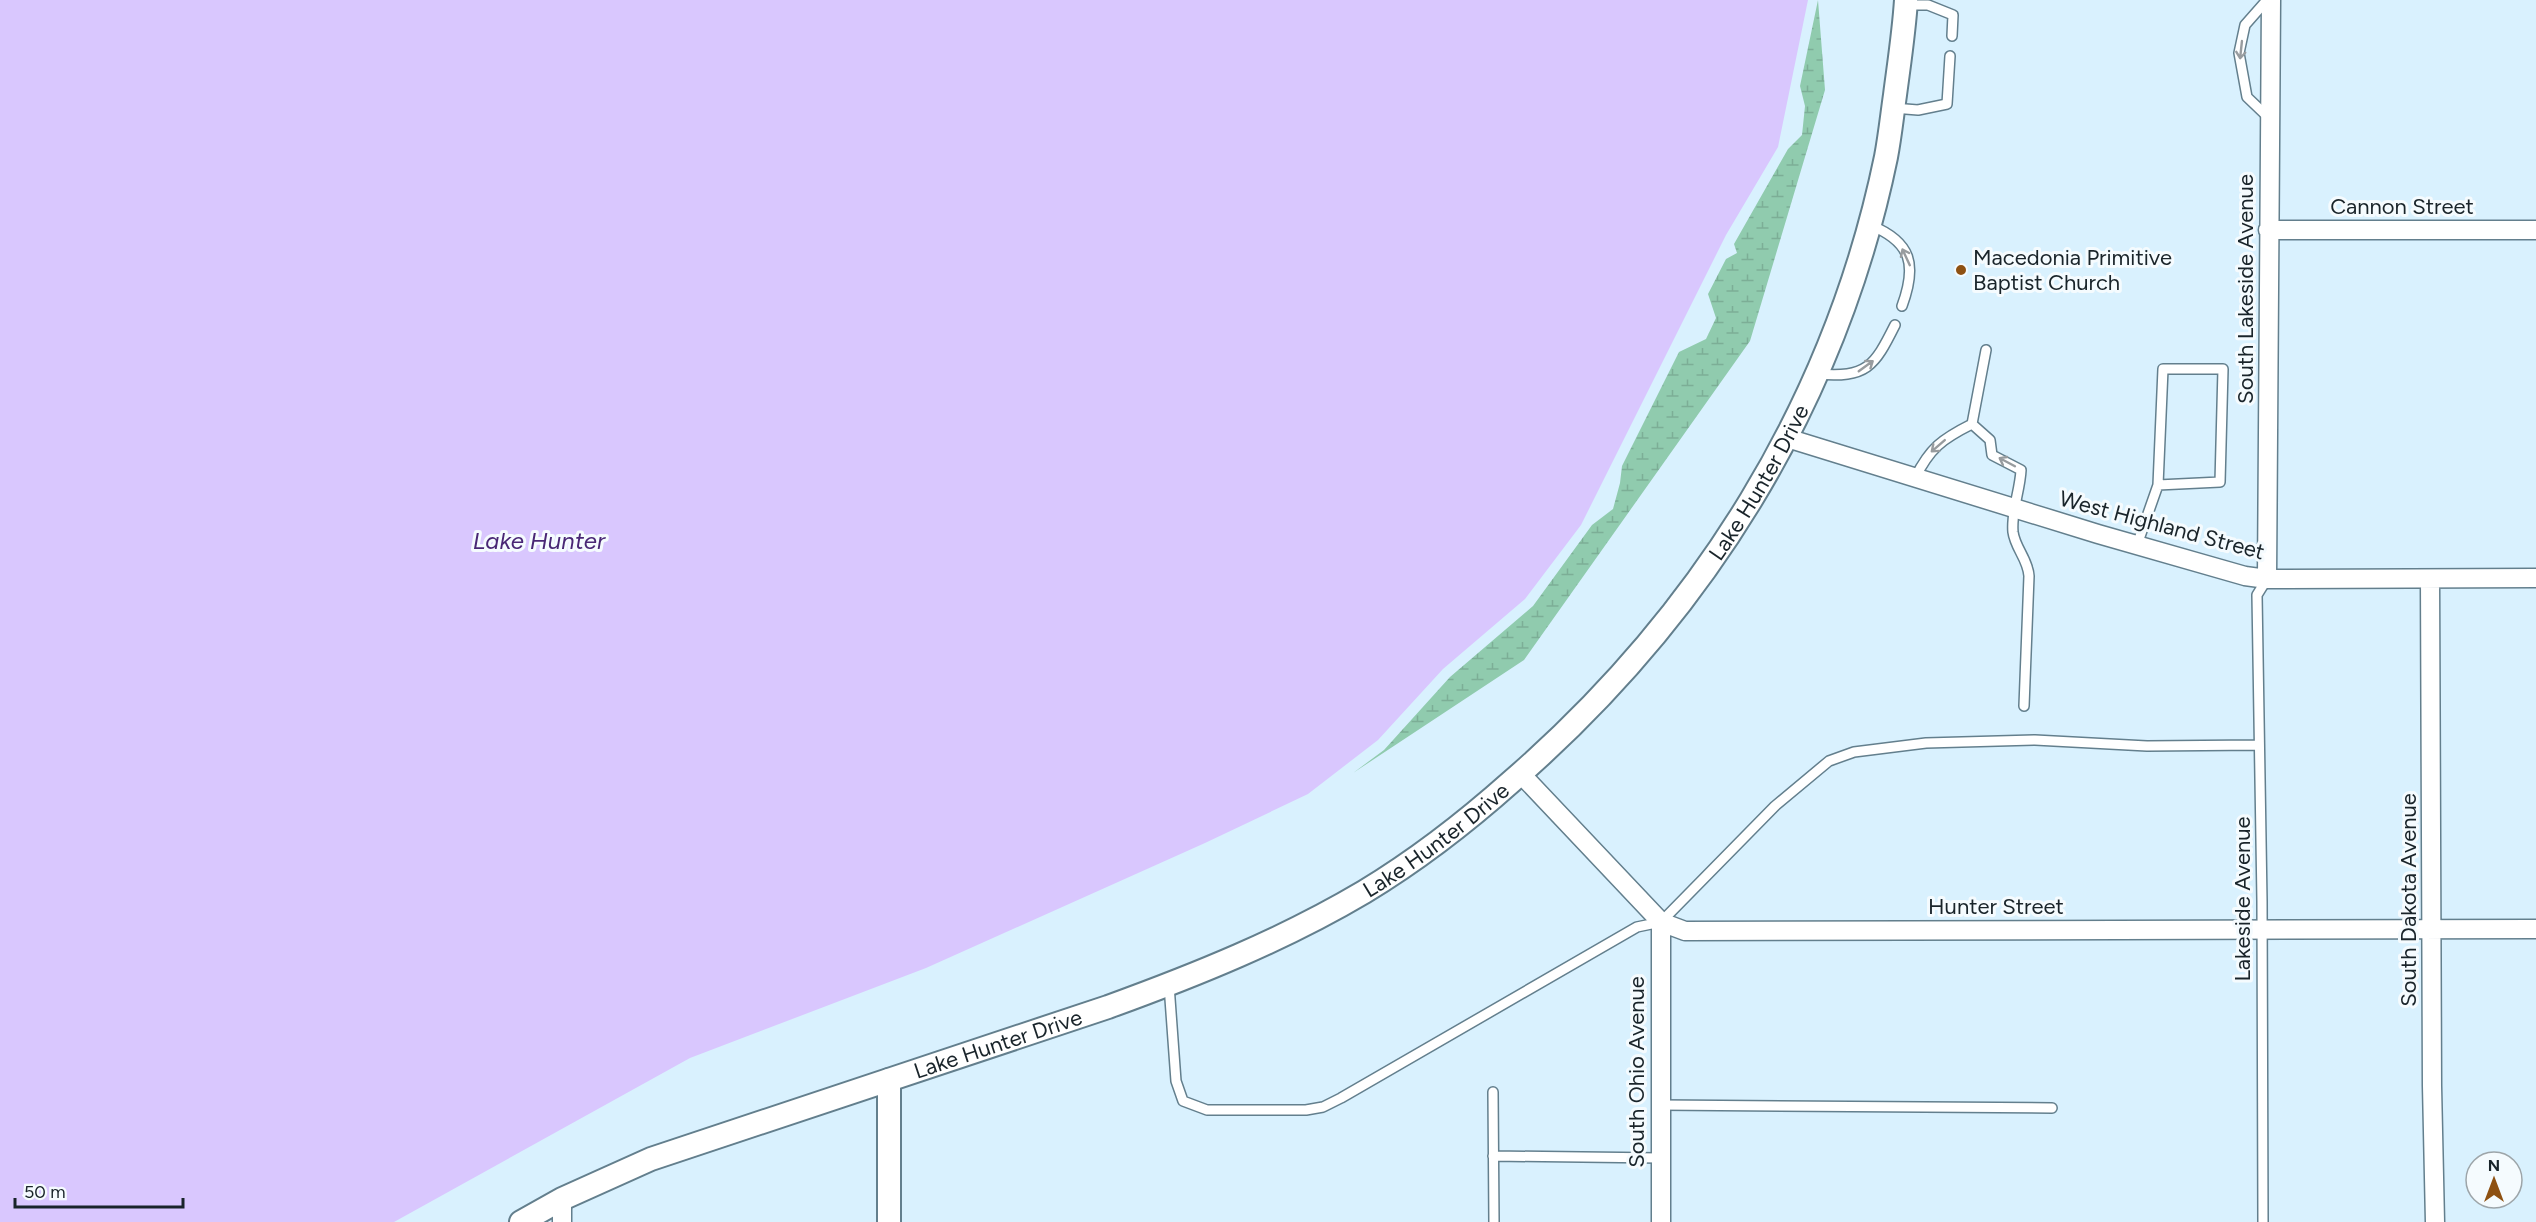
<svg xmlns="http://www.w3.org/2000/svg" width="2536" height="1222" font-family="Figtree,sans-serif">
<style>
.wetland{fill:url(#wetland-marsh)}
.water{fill:#d9c7fe}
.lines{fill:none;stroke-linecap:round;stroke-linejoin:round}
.service-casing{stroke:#637f8d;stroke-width:12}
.minor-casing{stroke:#637f8d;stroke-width:21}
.tertiary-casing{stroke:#637f8d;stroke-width:26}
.service{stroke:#fff;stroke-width:9}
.minor{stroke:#fff;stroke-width:18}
.tertiary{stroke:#fff;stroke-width:22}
.oneway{stroke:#989c9f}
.poi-dot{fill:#8e5112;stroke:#f5fbfe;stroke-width:2}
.labels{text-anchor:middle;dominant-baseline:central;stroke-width:6;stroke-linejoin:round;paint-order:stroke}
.street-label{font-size:22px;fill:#19242a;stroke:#f5fbfe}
.poi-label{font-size:22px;fill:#19242a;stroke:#f5fbfe;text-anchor:start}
.water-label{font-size:24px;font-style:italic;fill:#492775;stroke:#f5fbfe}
</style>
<defs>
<pattern id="wetland-marsh" width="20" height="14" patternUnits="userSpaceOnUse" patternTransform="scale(1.5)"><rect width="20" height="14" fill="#90cbae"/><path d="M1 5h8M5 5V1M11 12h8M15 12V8" fill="none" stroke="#7cae96"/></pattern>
</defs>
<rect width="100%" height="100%" fill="#d9f1fe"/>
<!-- wetland -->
<path class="wetland" d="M1818,0L1825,90L1750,341L1524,660L1353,773L1384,750L1450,677L1533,606L1592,525L1613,509L1620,483L1622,466L1679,352L1706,339L1716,318L1708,294L1726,259L1737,253L1734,244L1788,149L1802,135L1805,106L1800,86Z"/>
<!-- water -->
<path class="water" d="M0,0H1808L1778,147L1726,235L1581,525L1525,599L1443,669L1378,740L1308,794L1205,843L926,968L690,1058L394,1222H0Z"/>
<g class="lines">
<defs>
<path id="service" d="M2267,0L2245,25L2239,53L2247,97L2269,118
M1906,5H1928L1953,15L1952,36
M1893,108L1918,110L1947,104L1950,56
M1870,225C1912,242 1917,265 1902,306
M1817,374C1867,378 1874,367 1895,325
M1972,424L1990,440L1992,455L2021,470C2020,491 2011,511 2013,532C2015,548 2028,559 2029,576L2024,706
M1972,424L1986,350
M1915,478C1930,448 1942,439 1972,424
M2137,545L2158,485L2163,369H2223L2220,482L2158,485
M1169,985L1176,1081L1183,1101L1207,1110H1306L1323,1107L1341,1098L1637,927L1661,922L1775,806L1829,761L1854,752L1926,743L2035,740L2147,746L2259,745
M1493,1092L1494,1222
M1660,1105L2052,1108
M1493,1156L1660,1158
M2263,1222L2262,901L2257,595L2267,579"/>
<path id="minor" d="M2268,230H2536
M1787,438L2098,534L2245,576L2267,579L2536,578
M2267,579L2271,0
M2430,579L2432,1086L2435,1222
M1521,774L1661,922L1685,931L2536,929
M1661,922V1222
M562,1199V1222"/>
<g id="tertiary">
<path d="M889,1080V1222"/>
<path id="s1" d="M521,1222L562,1199L651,1159L1108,1007C1196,975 1283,940 1364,892C1417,860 1466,822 1512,781C1702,616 1835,404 1886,157C1890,136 1892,116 1895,95C1899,64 1904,32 1906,0"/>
</g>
</defs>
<!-- service casing -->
<use href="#service" class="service-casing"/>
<!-- minor casing -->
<use href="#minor" class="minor-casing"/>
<!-- tertiary casing -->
<use href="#tertiary" class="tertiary-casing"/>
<!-- service -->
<use href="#service" class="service"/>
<!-- minor -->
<use href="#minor" class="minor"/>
<!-- tertiary -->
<use href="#tertiary" class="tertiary"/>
</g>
<!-- one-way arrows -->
<defs><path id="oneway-shaft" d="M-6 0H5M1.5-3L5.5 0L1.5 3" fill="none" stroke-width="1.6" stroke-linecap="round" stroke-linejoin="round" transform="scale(1.5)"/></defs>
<g class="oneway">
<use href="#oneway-shaft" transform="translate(2241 50) rotate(96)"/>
<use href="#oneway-shaft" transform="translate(1906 257) rotate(-115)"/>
<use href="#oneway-shaft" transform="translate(1866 366) rotate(-36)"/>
<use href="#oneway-shaft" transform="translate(1938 446) rotate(139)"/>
<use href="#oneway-shaft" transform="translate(2007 462) rotate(-152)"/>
</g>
<!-- markers -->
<circle class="poi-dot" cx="1961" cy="270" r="6"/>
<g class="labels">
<!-- street labels -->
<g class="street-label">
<text x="2402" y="206">Cannon Street</text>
<text transform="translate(2245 289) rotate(-90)">South Lakeside Avenue</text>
<text stroke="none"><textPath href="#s1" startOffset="1482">Lake Hunter Drive</textPath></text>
<text transform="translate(2162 525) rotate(15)">West Highland Street</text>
<text stroke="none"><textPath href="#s1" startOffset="996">Lake Hunter Drive</textPath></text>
<text transform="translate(2242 899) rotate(-90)">Lakeside Avenue</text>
<text transform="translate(2408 900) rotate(-90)">South Dakota Avenue</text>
<text x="1996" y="906">Hunter Street</text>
<text stroke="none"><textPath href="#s1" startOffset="510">Lake Hunter Drive</textPath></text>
<text transform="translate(1636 1072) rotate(-90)">South Ohio Avenue</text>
</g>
<!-- poi labels -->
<g class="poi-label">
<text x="1973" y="257">Macedonia Primitive<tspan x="1973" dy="25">Baptist Church</tspan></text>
</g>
<!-- water labels -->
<g class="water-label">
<text x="539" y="540">Lake Hunter</text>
</g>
</g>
<!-- north arrow -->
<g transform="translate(2494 1180)"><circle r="28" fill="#f5fbfe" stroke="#9da5a9" stroke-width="1.5"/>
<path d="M0-4.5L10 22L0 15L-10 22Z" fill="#8e5112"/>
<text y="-9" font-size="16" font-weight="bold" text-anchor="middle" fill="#19242a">N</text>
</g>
<!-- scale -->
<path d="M15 1198v9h168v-9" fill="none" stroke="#19242a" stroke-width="3"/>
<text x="24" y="1198" font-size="18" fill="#19242a" stroke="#f5fbfe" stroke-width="4.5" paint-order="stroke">50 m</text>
</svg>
